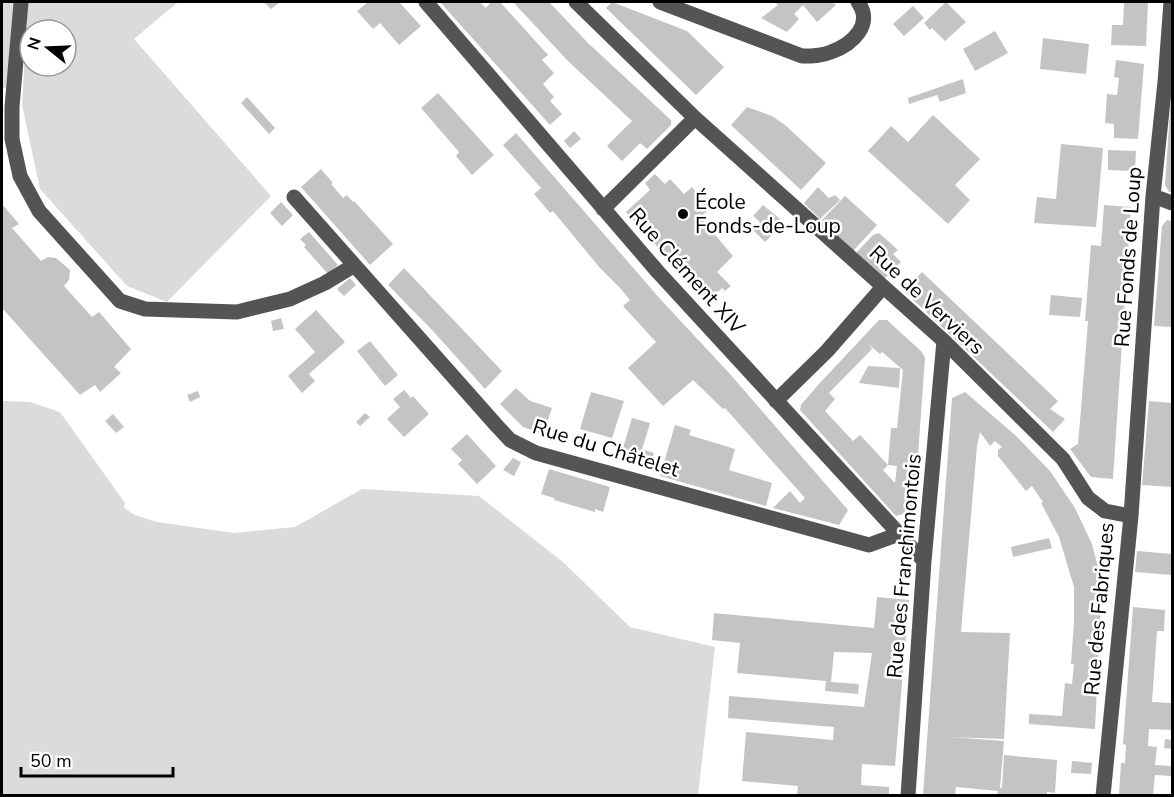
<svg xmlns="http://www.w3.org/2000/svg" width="1174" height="797" font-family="'Nunito Sans',sans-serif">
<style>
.green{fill:#dbdbdb;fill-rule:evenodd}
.building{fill:#c4c4c4;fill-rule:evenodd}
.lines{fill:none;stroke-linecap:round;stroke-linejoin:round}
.minor{stroke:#545454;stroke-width:15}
.poi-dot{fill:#000;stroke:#fff;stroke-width:2}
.labels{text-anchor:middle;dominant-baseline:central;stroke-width:5;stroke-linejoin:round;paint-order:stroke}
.poi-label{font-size:21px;fill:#000;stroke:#fff;text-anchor:start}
.street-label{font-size:21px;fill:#000;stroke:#fff}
</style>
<rect width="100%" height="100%" fill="#fff"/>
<!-- green -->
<path class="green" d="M2,2H13L7,86L2,90Z
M28,2H178L134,39L271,196L167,302L127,286L40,189L22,105ZM30,30H66V66H30Z
M2,401L30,402L60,412L125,503L124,508L135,515L157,522L234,533L295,527L362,489L479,496L564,563L630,627L715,647L698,795H2Z"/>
<!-- building -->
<path class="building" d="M264,2H280L271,9Z
M368,2H399L421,26L399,45L380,23L373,29L357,11Z
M440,2H480L486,8L491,2H500L548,55L542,60L554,73L543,84L554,97L550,101L562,114L550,125Z
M513,2H549L588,43L671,120V125L647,149L640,143L622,161L607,146L632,121L568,61Z
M612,2L687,31L724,67L696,95L606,8Z
M774,2H832L836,5L817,22L803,5L794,14L799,19L787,32L761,18L778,5Z
M946,2L966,22L945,41L932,28L930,30L924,23Z
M1124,2H1148L1146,46L1111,45L1112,25H1123Z
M913,6L924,18L904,36L893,24Z
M995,31L1008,53L975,71L963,49Z
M1043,38L1089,44L1086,74L1040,69Z
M1116,60L1144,64L1138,139L1114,138V124L1105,123L1107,94L1117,95L1119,78L1114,77Z
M963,79L966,93L940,102L937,95L909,104L908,98Z
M438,93L494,155L472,175L456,156L459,152L421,108Z
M1171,96H1172V192H1169L1165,185Z
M247,97L275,128L269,134L241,103Z
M747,107L772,116L785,125L826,163L801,190L731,125Z
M933,115L980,159L955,185L970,200L948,224L868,151L891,126L908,142Z
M574,131L581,139L570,148L564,141Z
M516,133L662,301L730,374L848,510L839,525L773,508L790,491L800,503L805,498L725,408L723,409L693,380L663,406L628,368L656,342L623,306L630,300L620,288L600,268L553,211L550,213L534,194L541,188L503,145Z
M1061,144L1103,148L1096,227L1034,223L1037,197L1056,199Z
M1108,150L1136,151L1135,171L1108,170Z
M321,169L333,183L331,184L343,198L347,195L353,202L354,201L393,244L370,265L301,187Z
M655,174L665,184L670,179L684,194L692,187L710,209L700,217L733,256L717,272L731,286L725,291L722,288L710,300L705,299L626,212L650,190L645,183Z
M818,187L829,198L835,195L840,200L820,219L804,203Z
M845,196L877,225L852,252L820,222Z
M281,202L293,215L282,226L270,213Z
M2,204L19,224L12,228L41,261L48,257L56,258L70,270L69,280L64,286L92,317L99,312L131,349L114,367L121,373L100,392L95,385L80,395L2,308Z
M763,205L780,219L781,226L765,242L752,229L760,222L753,216Z
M1104,205L1131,207L1113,479L1091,477L1070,449L1078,444L1081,409L1088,321H1085L1091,245L1101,246Z
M1167,220L1172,221V327L1154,326L1162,226Z
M309,232L338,265L328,274L304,247L306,245L300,239Z
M879,233L898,250L893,254L901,262L885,278L856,253L873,235Z
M404,268L502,371L485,389L433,331L388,285Z
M922,272L1058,401L1050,409L1065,419L1053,432L904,291Z
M350,278L356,285L344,296L337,289Z
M1051,295L1082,298L1080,317L1049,315Z
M316,310L345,342L309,374L315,381L302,393L288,376L315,352L295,329Z
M281,318L284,329L273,331L271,321Z
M879,320H887L922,352L925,358L914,511L896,516L800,410L801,405L818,385ZM868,344L880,354L882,352L903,370L897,428H891L888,465L897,466L895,483L883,470L888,465L860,435L853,441L825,411L835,399L829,393L872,349Z
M370,341L398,375L385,386L357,351Z
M868,366L900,368L899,388L859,383Z
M516,388L530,401L552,408L543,434L523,427L500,404Z
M404,390L411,398L413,396L429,414L404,437L387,419L400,407L393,399Z
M198,391L200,397L190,402L187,395Z
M591,392L624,401L612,438L580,429Z
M965,392L1015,435L1050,471L1075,508L1092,544L1102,583L1095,729L1029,724V714L1062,716L1065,683L1072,684L1074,664H1071L1074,621V587L1059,537L1041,503L1043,502L1032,486L1026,491L998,456V450L1002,447L995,441L990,446L980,432L977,446L961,632L1010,633L1004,739L951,737L1004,741L1000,788H1002L1004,755L1057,760L1055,793L1047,792V795H997L998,791L956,787L955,795H923L952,398Z
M1149,401L1172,403V487L1142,485Z
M365,413L370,417L360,426L356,422Z
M113,414L124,427L116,433L105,421Z
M632,418L650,423L638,463L620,458Z
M675,425L691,430L689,435L735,449L729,470L772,483L766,506L660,476Z
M467,434L496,466L477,484L458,464L462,460L451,449Z
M645,450L654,453L649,470L640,467Z
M513,458L521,462L514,476L503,470Z
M549,469L610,487L603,512L595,509V512L554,500V498L541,494Z
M1049,538L1052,548L1013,557L1011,547Z
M1137,551L1172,554V575L1135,572Z
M877,597L909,600L895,766L862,764L861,785L889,787V795H797L798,786L742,781L746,732L833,740L834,727L728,718L729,696L864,707L872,653L834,652L831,682L859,684L858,694L825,691L826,681L737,673L740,643L712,640L714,613L874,628Z
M1133,607L1165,610L1164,631H1157L1152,702L1172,703V730L1149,729L1148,746L1157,747L1155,765L1172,766V776L1155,775L1153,795H1119L1121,763H1125L1126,745L1123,744Z
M1165,739L1172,740V749L1164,748Z
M1072,761L1092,763L1091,774L1071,773Z"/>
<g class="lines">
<!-- minor -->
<path class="minor" d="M21,2L12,107V139L20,176L39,211L120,301L145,309L237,312L290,299L325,283L353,266
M426,2L658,272L924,561
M576,2L695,118L944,341L1063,459L1088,498L1105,511L1131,516L1103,796
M660,2L802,56C812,56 822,56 831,52C853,44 874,24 858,2
M1153,196L1172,203
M294,197L497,426L510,440L536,453L869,545L899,534
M603,209L695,118
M776,401L827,351L883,287
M1131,516L1153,196L1165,82L1171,2
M908,796L924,561L944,341"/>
</g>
<!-- markers -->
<circle class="poi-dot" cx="683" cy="214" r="6"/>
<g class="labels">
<!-- poi labels -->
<g class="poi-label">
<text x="695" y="202">École<tspan x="695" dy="24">Fonds-de-Loup</tspan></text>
</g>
<!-- street labels -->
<g class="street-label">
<text transform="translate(1128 257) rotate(-86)">Rue Fonds de Loup</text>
<text transform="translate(687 271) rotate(48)">Rue Clément XIV</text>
<text transform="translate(927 300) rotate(43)">Rue de Verviers</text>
<text transform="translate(606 448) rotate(17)">Rue du Châtelet</text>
<text transform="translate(904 566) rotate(-85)">Rue des Franchimontois</text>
<text transform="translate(1099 609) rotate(-85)">Rue des Fabriques</text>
</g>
</g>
<!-- border -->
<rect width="1174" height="797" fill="none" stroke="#000000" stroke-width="6"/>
<!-- north arrow -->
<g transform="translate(48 48) rotate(288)"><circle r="28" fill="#ffffff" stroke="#999999" stroke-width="1.5"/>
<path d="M0-4.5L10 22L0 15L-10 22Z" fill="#000000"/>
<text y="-9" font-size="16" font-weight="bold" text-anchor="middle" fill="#000000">N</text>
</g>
<!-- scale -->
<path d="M21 767v9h152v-9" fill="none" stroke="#000000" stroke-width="3"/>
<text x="30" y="767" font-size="18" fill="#000000" stroke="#ffffff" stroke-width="4.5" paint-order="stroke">50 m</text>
</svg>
